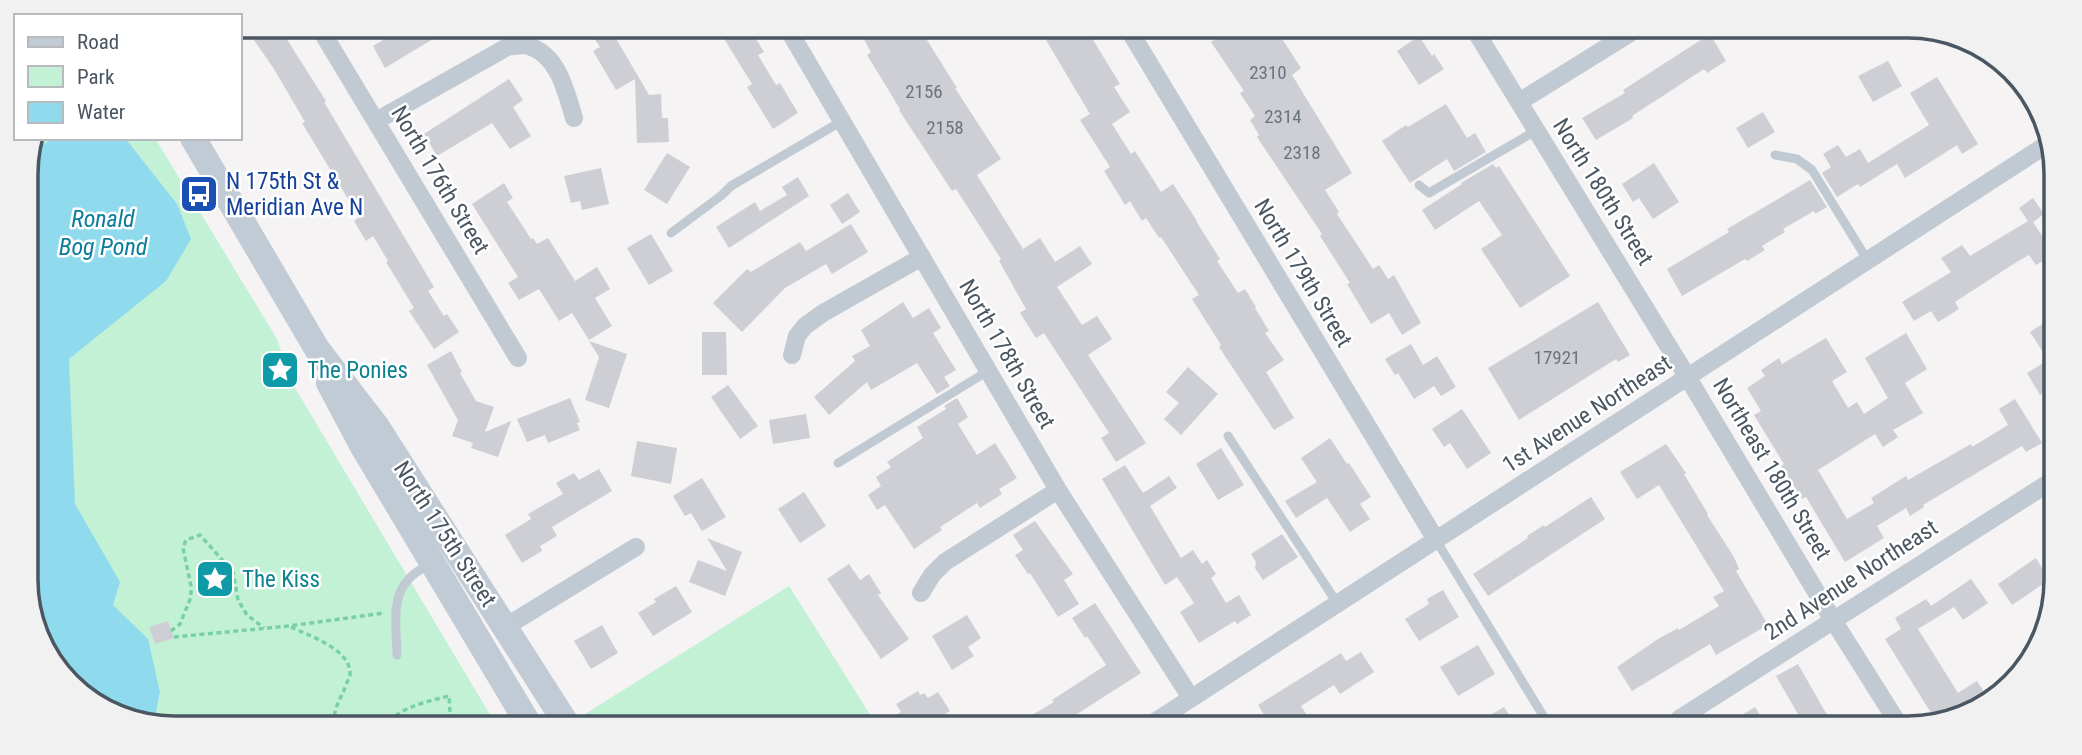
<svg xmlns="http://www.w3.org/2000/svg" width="2082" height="755" font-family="'Roboto Condensed',sans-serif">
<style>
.green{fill:#c3f1d5}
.water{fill:#90daee}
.building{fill:#cdcfd5}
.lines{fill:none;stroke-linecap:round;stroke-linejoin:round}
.path{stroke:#7ad0a6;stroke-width:3.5;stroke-dasharray:5 3.5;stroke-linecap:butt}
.lane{stroke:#c1cad2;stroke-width:9}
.street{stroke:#c1cad2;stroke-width:18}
.secondary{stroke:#c1cbd6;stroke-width:26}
.labels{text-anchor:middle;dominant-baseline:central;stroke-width:5;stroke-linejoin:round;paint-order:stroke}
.number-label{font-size:19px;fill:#6b747e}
.street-label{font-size:23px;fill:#4a5661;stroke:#fff}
.transit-label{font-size:23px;fill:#164399;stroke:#fff;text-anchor:start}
.culture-label{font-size:23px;fill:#0d838f;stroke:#fff;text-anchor:start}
.water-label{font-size:24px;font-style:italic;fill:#0c7c9b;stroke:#fff}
.rim{fill:none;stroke:#4a5661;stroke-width:3.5}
</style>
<rect width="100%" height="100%" fill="#f5f3f3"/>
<!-- green -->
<path class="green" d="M34,138H155L277,339L292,383L495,723L127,721L63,679L29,609L27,164Z
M789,586L876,724L591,723L585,714Z"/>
<!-- water -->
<path class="water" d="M55,138H125L177,204L191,239L166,281L69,359L75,504L120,582L113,605L148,639L160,692L154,721H127L63,679L29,609L27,164L30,151Z"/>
<!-- building -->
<path class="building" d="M245,27H279L326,101L324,102L434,287L428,291L444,316L447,314L459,332L434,349L409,311L414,308L386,262L388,261L373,236L366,241L354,221L359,217L302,123L305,122L274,69Z
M404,27H453L385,68L373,46Z
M587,28H610L649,95L661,94L662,118H668L669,142L637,143L635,79L616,90L593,51L600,47Z
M718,29H750L764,52L758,55L776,85L780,83L798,113L773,129L747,87L752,84Z
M858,29H920L957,88H955L1001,159L977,175L1023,249L1040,238L1055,262L1080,246L1092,264L1057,287L1082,325L1097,316L1112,339L1088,355L1146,443L1116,462L1101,438L1109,433L1044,333L1036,338L1020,313L1026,309L999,261L1001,259L956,189L952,191L899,110L900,109L867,55L871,52Z
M1040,30H1087L1120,84L1114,87L1130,112L1112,124L1131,154L1135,151L1161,192L1173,184L1197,221H1196L1220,259L1217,261L1238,293L1245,289L1256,307L1255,308L1269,331L1265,333L1284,360L1266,372L1294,418L1274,430L1219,347L1221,345L1192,299L1199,295L1161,237L1159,238L1146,218L1142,221L1130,201L1125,205L1104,171L1110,167L1080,120L1090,114Z
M1227,31H1277L1301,68L1292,75L1352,173L1325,190L1339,212L1337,214L1373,269L1379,265L1388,279L1394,275L1421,323L1402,335L1389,313L1371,324L1347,284L1350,283L1320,236L1322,234L1257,137L1259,135L1250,120L1255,116L1240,93L1244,91L1211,42Z
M1710,34L1726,61L1707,73L1704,69L1632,116L1633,118L1596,140L1582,118L1625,93L1623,90Z
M1419,36L1432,56L1434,54L1444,69L1419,85L1397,51Z
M1888,61L1902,86L1873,102L1858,76Z
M1937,77L1978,144L1962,154L1957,145L1905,178L1897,164L1860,187L1858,184L1837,197L1822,173L1831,167L1823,154L1838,145L1846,157L1860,149L1868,163L1929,125L1910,93Z
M509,79L523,100L513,107L531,136L510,149L492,123L437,156L424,134Z
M1446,104L1467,138L1475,133L1486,152L1454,171L1447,159L1410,183L1382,141L1406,125L1408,127Z
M1763,112L1775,132L1748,148L1736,128Z
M667,153L690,167L667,204L644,190Z
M1654,163L1679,202L1653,219L1639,198L1633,202L1622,184Z
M1493,164L1496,168L1499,166L1570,276L1520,308L1481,249L1502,235L1479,201L1435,230L1422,210L1462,184L1461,183Z
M601,168L609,204L582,210L580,201L571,203L564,176Z
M798,177L809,196L729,248L716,227L755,202L760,211L787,195L782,187Z
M1810,180L1827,207L1815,214L1814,211L1783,229L1785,232L1762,246L1765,250L1747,261L1745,259L1682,296L1667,269L1729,232L1727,229Z
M504,183L513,198L507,202L531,239L533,238L537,244L548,238L575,281L597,267L610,289L595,298L612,326L589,340L572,313L559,321L539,289L519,300L508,283L518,277L472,204Z
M848,193L860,212L842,224L830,205Z
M2033,198L2044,214L2033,222L2047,243L2042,246L2049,257L2036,265L2029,255L2015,263L1955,302L1959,309L1938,322L1931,311L1914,321L1902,302L1951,272L1941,258L1962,245L1970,256L2028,221L2019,208Z
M851,224L868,252L832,274L826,264L785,288L742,332L713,303L747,269L751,272L800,242L806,251Z
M651,234L673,271L649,285L627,248Z
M903,302L913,318L929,308L941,328L933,333L956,370L944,377L950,386L937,394L917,363L871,390L867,382L829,415L814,397L855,361L852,356L870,346L861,330Z
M1598,302L1630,355L1618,362L1616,359L1519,420L1488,368Z
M2044,323L2052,336L2051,387L2040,395L2027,373L2048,360L2030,332Z
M702,332H726L727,375H702Z
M1906,333L1927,369L1905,383L1923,413L1893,430L1898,437L1883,447L1875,434L1818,470L1847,519L1874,503L1871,498L1906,476L1908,480L1971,444L1972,447L2008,425L1999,409L2015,399L2042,443L2026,452L2022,446L1923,505L1924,507L1910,516L1906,508L1877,526L1884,538L1845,562L1806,497L1802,499L1781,466L1784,464L1754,415L1761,411L1747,388L1765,376L1761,370L1779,358L1782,364L1826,338L1847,372L1832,381L1848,408L1857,402L1864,414L1888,398L1865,358Z
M589,341L627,354L609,408L585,400L599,357Z
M1411,344L1423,365L1437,356L1456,387L1441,396L1434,386L1414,399L1398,373L1395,375L1385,359Z
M451,351L462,372L460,373L476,401L494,407L485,432L511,421L498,457L471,448L473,443L452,436L458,420L427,365Z
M1188,367L1218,394L1181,435L1164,419L1179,403L1166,392Z
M728,385L758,426L740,439L711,397Z
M570,398L580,422L577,423L580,430L548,443L545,435L527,442L517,419Z
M957,398L968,417L958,424L977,455L995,443L1017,478L999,489L1002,494L980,508L977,503L940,527L942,530L914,549L885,505L877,510L868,495L881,486L876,477L891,467L887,462L923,438L917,427L946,409L944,406Z
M1462,409L1491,453L1467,469L1450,443L1444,447L1432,429Z
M806,414L810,438L773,444L769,420Z
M1330,438L1347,464L1349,463L1371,497L1360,504L1370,519L1350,532L1327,498L1296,518L1285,501L1317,482L1301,458Z
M637,441L677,448L671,484L631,476Z
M1666,444L1686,473L1684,474L1708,514L1707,515L1734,557L1739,569L1736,571L1768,625L1716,655L1710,644L1632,691L1617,667L1658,639L1678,628L1679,630L1719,606L1713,597L1724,591L1659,485L1637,499L1620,472Z
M1221,448L1244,485L1218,500L1196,464Z
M1125,465L1143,493L1169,476L1177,488L1150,506L1181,558L1193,550L1202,564L1207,560L1216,574L1211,578L1226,603L1239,595L1251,615L1237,624L1235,621L1199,643L1180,612L1194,603L1177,577L1165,585L1102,479Z
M599,469L612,491L552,527L557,536L540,546L542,551L522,563L505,535L531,519L528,514L563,494L556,483L574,473L579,480Z
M702,478L726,517L702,531L691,513L685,516L673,496Z
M804,492L826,526L800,543L778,509Z
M1591,497L1605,519L1488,596L1473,574L1528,538L1527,536L1544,525L1545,527Z
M1035,521L1073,574L1064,580L1079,604L1058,617L1030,573L1028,574L1015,555L1023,550L1013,535Z
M1282,534L1298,557L1263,580L1255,568L1256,562L1251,554Z
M707,538L742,552L725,596L689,582L698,560L727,571Z
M2036,558L2049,580L2012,605L1998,584Z
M849,564L860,580L869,574L881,593L878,595L909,639L881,659L827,579Z
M1971,579L1988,603L1963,620L1954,607L1918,629L1958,693L1977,681L1990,701L1936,721L1885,639L1901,629L1895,618L1926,599L1931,606Z
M676,586L692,612L653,636L638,613L656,602L654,599Z
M1443,590L1459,617L1419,641L1405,619L1429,604L1427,599Z
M1095,603L1141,673L1060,725H1015L1054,702L1052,700L1106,665L1087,636L1085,638L1072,618Z
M967,615L981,638L968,647L974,656L952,670L932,636Z
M168,621L174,638L155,644L149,627Z
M602,625L618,653L591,669L574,641Z
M1478,645L1495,674L1458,696L1440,667Z
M1361,652L1374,672L1340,694L1334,685L1301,706L1314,726H1271L1258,705L1341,653L1346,661Z
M1798,664L1823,708L1836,728H1806L1776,676Z
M918,691L920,695L924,693L928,698L938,692L950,711L928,724H881L901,712L896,704Z
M1504,707L1517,727H1471Z
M1755,707L1768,728H1720Z"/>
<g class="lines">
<!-- path -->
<path class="path" d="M291,627C309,636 351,649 350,674C350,678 347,681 346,685C341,699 334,706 334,722
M171,631L180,624L191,597V586L183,548L186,540L200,535L233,572L238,600L247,615L264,628
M174,637L289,626L384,613
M390,722C400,707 432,700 449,696L450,712L457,722"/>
<!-- lane -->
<path class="lane" d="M1775,155L1797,159L1812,170L1868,261
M1419,185L1429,193L1537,130
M671,233L722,195L731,186L842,121
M1228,436L1337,603
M838,463L988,371
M1436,540L1550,727
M397,655C397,631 390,599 408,580C413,573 423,568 430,564"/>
<!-- street -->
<path class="street" d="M319,27L518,358
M788,29L1058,490L1191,698
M1129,30L1436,540
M1476,32L1688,378L1833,620L1901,728
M1519,102L1630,33
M376,121L507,47C514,46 523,44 529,46C559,56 566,92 574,118
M792,355L797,336L805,326L823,313L922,257
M921,593L932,575L945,562L1058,490
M505,627L636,547
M1679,719L2050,482
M1150,725L2049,143"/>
<!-- secondary -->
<path class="secondary" d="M193,138L317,349L377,427L566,723
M329,383L362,445L528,723"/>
</g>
<!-- icons -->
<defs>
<symbol id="bus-square" viewBox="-11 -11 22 22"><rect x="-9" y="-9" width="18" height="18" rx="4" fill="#1a4fb4" stroke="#fff"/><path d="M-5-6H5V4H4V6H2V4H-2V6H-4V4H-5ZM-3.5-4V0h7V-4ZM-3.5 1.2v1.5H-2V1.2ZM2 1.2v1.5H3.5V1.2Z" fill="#fff"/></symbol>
<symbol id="sight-square" viewBox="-11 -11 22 22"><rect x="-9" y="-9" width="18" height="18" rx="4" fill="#0f9aa8" stroke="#fff"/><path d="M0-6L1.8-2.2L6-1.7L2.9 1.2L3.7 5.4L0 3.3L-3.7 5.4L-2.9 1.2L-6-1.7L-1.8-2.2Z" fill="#fff"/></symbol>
</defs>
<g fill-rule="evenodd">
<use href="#bus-square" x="177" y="172" width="44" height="44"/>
<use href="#sight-square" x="258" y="348" width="44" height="44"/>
<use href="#sight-square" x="193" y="557" width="44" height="44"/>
</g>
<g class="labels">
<!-- number labels -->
<g class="number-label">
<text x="1268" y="72">2310</text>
<text x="924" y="91">2156</text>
<text x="1283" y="116">2314</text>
<text x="945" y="127">2158</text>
<text x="1302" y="152">2318</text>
<text x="1557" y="357">17921</text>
</g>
<!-- street labels -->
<g class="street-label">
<text transform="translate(440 180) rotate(59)">North 176th Street</text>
<text transform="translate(1603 192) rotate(58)">North 180th Street</text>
<text transform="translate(1303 273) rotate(59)">North 179th Street</text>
<text transform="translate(1007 354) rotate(60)">North 178th Street</text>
<text transform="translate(1587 414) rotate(-33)">1st Avenue Northeast</text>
<text transform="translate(1772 469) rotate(59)">Northeast 180th Street</text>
<text transform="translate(445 534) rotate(57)">North 175th Street</text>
<text transform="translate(1851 580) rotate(-33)">2nd Avenue Northeast</text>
</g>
<!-- transit labels -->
<g class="transit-label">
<text x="226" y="181">N 175th St &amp;<tspan x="226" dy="26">Meridian Ave N</tspan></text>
</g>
<!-- culture labels -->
<g class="culture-label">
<text x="307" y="370">The Ponies</text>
<text x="242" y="579">The Kiss</text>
</g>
<!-- water labels -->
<g class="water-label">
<text x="103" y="219">Ronald<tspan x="103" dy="28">Bog Pond</tspan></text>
</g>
</g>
<!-- crop -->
<path d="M0 0H2082V755H0ZM174 38H1908A136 136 0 0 1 2044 174V580A136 136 0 0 1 1908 716H174A136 136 0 0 1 38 580V174A136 136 0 0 1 174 38Z" fill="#f1f1f2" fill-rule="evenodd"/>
<path class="rim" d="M174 38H1908A136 136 0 0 1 2044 174V580A136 136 0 0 1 1908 716H174A136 136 0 0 1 38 580V174A136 136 0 0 1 174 38Z"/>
<!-- legend -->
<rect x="14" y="14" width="228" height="126" fill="#ffffff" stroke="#b7bbc0" stroke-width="2"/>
<rect x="28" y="37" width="35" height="10" fill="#c1cbd6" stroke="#b7bbc0" stroke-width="2"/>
<text x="77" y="49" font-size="21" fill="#4a5661">Road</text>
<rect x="28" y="66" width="35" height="21" fill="#c3f1d5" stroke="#b7bbc0" stroke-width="2"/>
<text x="77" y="84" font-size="21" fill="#4a5661">Park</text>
<rect x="28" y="102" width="35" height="21" fill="#90daee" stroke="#b7bbc0" stroke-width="2"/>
<text x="77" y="119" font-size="21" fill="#4a5661">Water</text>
</svg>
